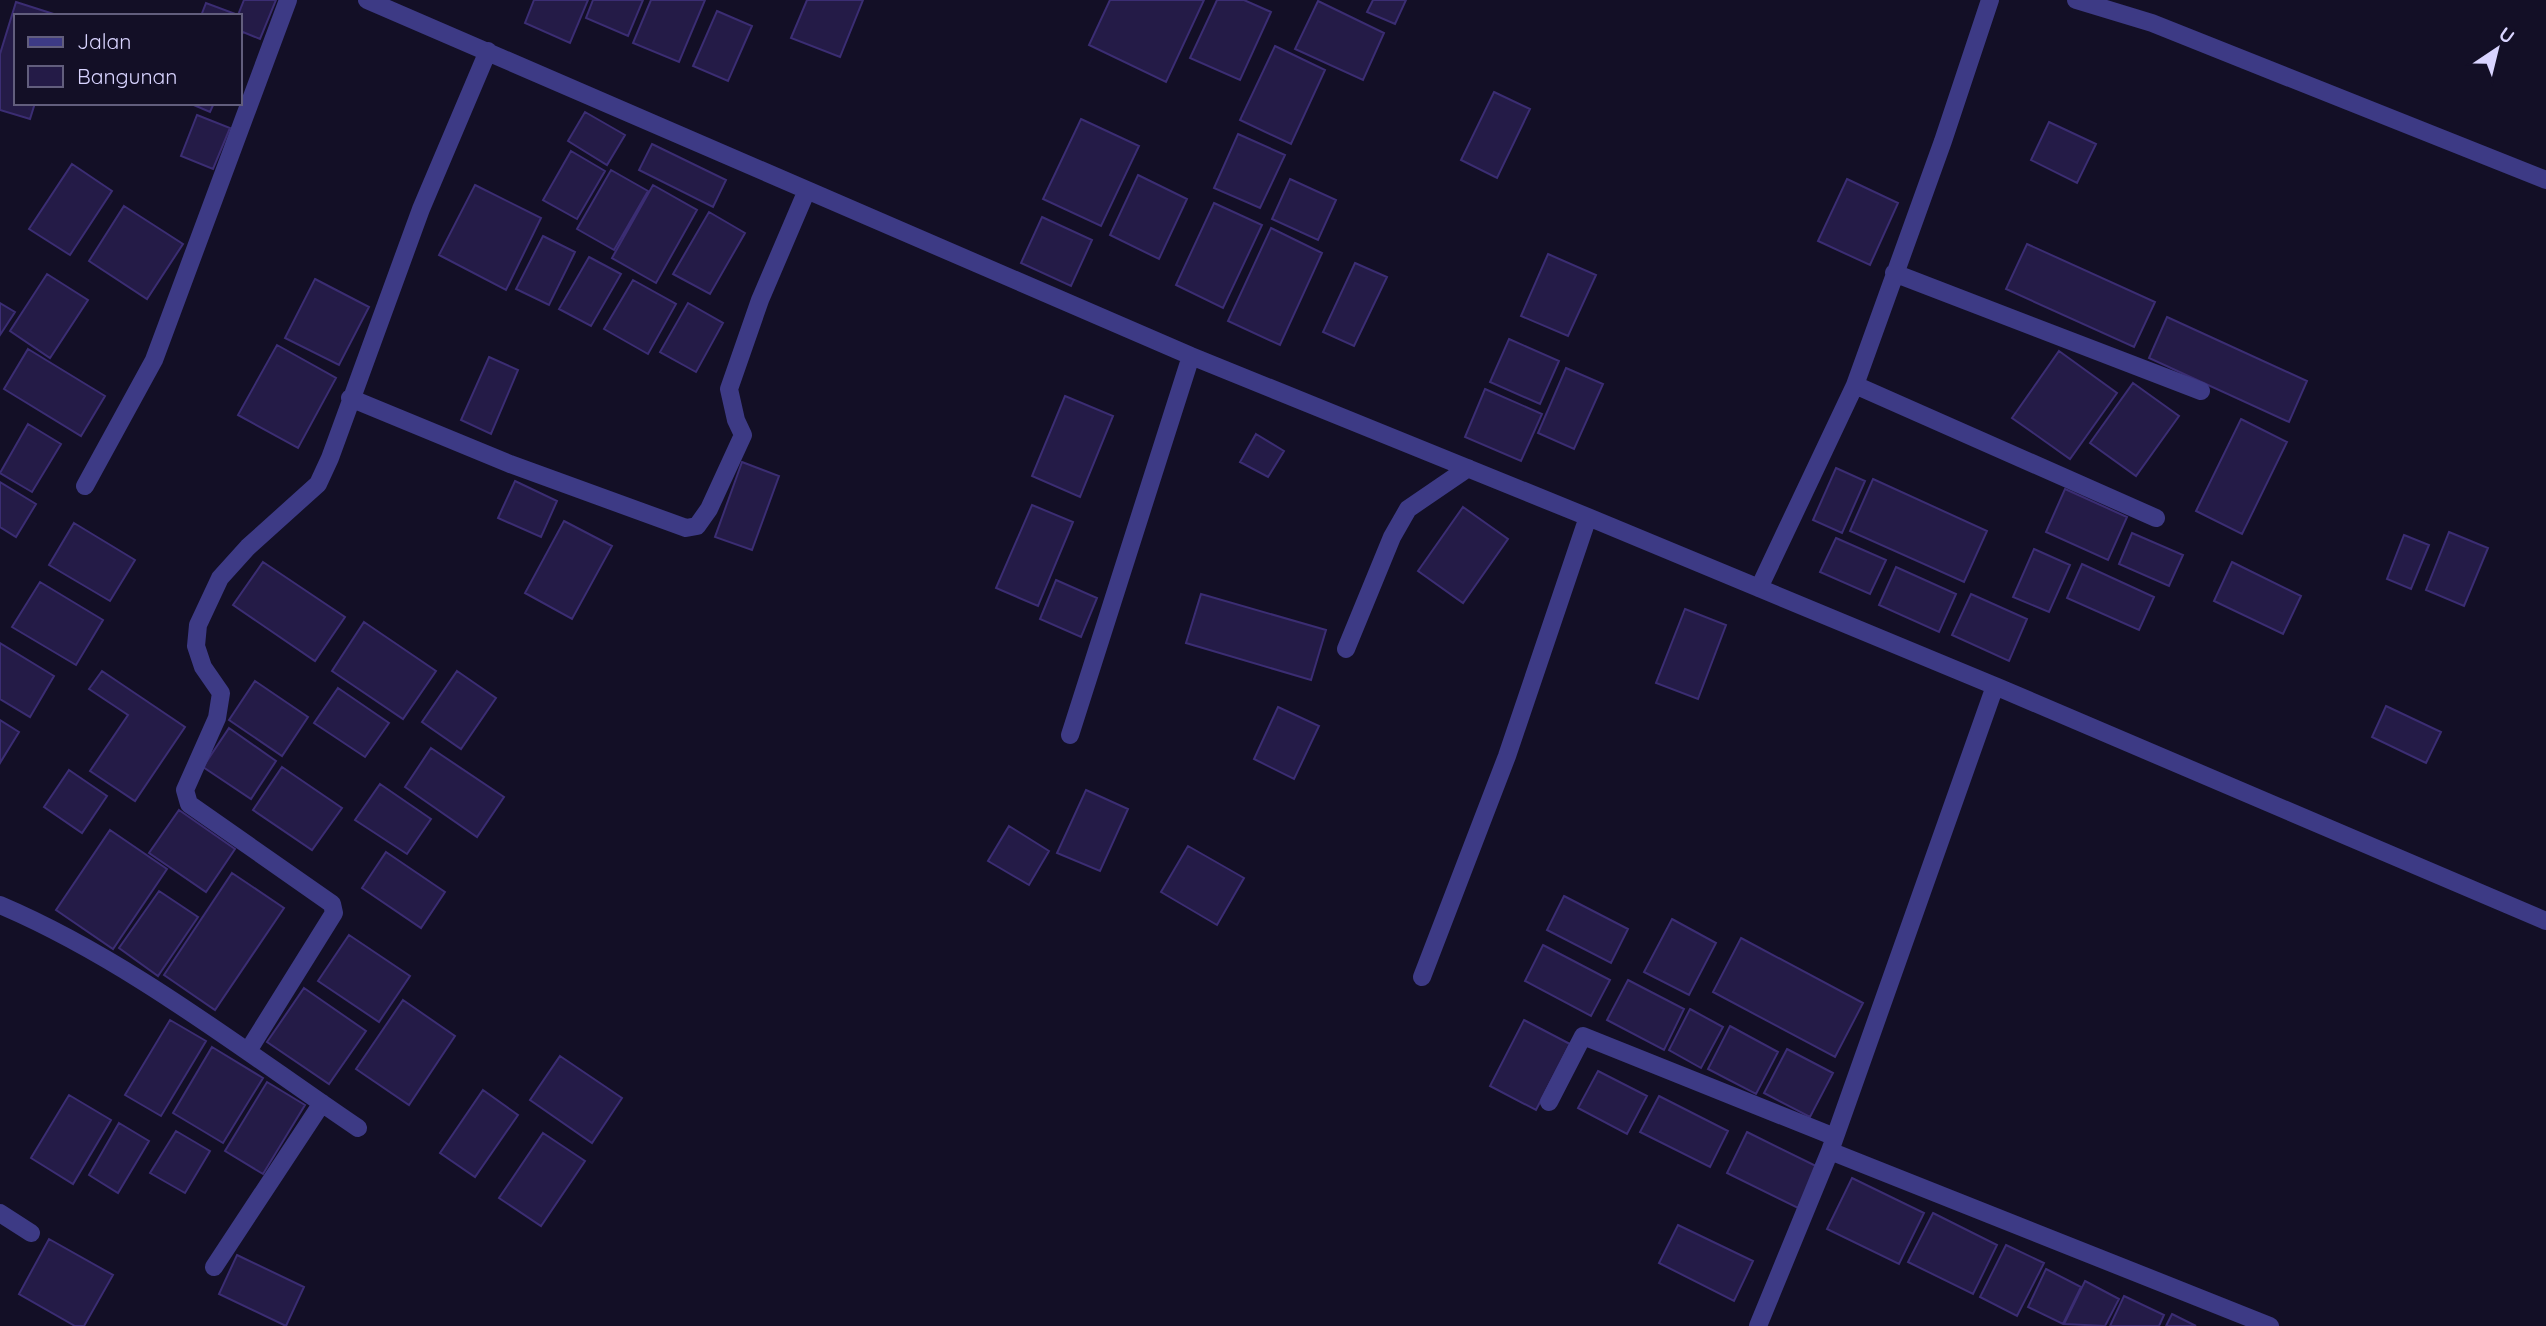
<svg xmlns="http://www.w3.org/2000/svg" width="2546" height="1326" font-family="Quicksand,sans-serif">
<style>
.building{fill:#241b47;stroke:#3b2d73;stroke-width:2}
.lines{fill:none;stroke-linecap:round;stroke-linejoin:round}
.minor{stroke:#3d3a85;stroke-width:18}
</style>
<rect width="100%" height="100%" fill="#130f26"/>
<!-- building -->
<path class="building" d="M244,0H276L260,39L243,32L240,39V16H201L206,3L238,15Z
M534,0H588L570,43L525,23Z
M593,0H643L628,36L586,18Z
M651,0H705L679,62L633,43Z
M807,0H863L840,57L791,38Z
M1110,0H1204L1166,82L1089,45Z
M1217,0H1244L1271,12L1240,80L1190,58Z
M1373,0H1406L1395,24L1367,12Z
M1318,1L1384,33L1363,80L1295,49Z
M16,2L60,16H16V103H35L30,119L0,110V54Z
M717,11L752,26L728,81L693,66Z
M1275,46L1325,70L1291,144L1240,120Z
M1494,92L1530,109L1497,178L1461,160Z
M189,103H214L210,112Z
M585,112L625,135L607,165L568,141Z
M197,115L230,128L213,169L181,156Z
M1081,119L1139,146L1101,226L1043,199Z
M2049,122L2096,144L2077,183L2031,160Z
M1238,134L1285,155L1260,208L1214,188Z
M652,144L726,180L713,207L639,170Z
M571,151L605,171L577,219L543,200Z
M72,164L112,191L70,255L29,229Z
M611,170L648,191L614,250L577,229Z
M1138,175L1187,199L1159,259L1110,235Z
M1290,179L1336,200L1318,240L1272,219Z
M1847,179L1898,203L1870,265L1818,241Z
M475,185L541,218L506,290L439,255Z
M653,185L697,210L656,283L612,258Z
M1214,203L1262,225L1223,308L1176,285Z
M124,206L183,244L147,299L89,261Z
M709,212L745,233L710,294L673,274Z
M1042,217L1092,240L1071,286L1021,263Z
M1271,228L1322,253L1280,345L1228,321Z
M543,236L575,252L549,305L516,289Z
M2027,244L2155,302L2134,347L2006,289Z
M1548,254L1596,275L1568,336L1521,316Z
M589,257L621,274L591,326L559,309Z
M1355,263L1387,277L1354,346L1323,332Z
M47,274L88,300L50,358L10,331Z
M315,279L369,307L339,365L285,338Z
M633,280L676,304L648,354L604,329Z
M0,303L15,312L0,335Z
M688,303L723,323L696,372L660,352Z
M2167,317L2307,381L2289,422L2149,358Z
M1509,339L1559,361L1540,404L1490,382Z
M277,345L336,378L298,448L238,415Z
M28,349L105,396L81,436L4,389Z
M2059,351L2117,393L2070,459L2012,418Z
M489,357L518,370L491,434L461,420Z
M1566,368L1603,384L1574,449L1538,433Z
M2133,383L2179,416L2136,476L2090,443Z
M1485,389L1542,414L1521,461L1465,437Z
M1065,396L1113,416L1080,497L1032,476Z
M2241,419L2287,442L2242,534L2196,511Z
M28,424L61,444L32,492L0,473Z
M1256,434L1284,451L1268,477L1240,462Z
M742,462L779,476L752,550L715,537Z
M1836,468L1865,481L1842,533L1813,520Z
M1873,479L1987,531L1964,582L1850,531Z
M515,481L557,501L541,537L498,518Z
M0,482L36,504L16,537L0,527Z
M2065,489L2127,517L2108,560L2046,532Z
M1032,505L1073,522L1038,606L996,588Z
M1463,507L1508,539L1463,603L1418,571Z
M564,521L612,546L572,619L525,593Z
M74,523L135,560L110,601L49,565Z
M2449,532L2488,548L2464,606L2426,590Z
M2132,533L2183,555L2169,586L2119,564Z
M2404,535L2429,545L2411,589L2387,579Z
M1836,538L1886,560L1870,594L1820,572Z
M2034,549L2070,565L2049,612L2013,597Z
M263,562L345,617L315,661L233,605Z
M2232,562L2301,596L2283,634L2214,601Z
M2082,564L2154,597L2139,630L2067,598Z
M1896,567L1956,594L1939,632L1879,605Z
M1056,580L1097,598L1081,637L1040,619Z
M40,582L103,620L76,665L12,627Z
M1201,594L1326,630L1311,680L1186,643Z
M1971,594L2027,619L2009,661L1952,635Z
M1685,609L1726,625L1698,699L1656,683Z
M364,622L436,671L403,719L332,671Z
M0,643L54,676L30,717L0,699Z
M102,671L185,727L135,801L90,771L128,715L89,689Z
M457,671L496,698L461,749L422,722Z
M255,681L308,717L282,756L229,720Z
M338,688L389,723L365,757L314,723Z
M2386,706L2441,732L2426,763L2372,737Z
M1278,707L1319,726L1294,779L1254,759Z
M0,720L19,732L0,763Z
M229,728L276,761L251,799L203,767Z
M431,748L504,797L477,837L405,787Z
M282,767L342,808L312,850L253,810Z
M69,770L107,796L82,833L44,807Z
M380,784L431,819L407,854L355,820Z
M1086,790L1128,809L1100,871L1057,853Z
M179,810L235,849L206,892L149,853Z
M1009,826L1049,851L1029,885L988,861Z
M110,830L167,869L113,949L56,910Z
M1188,846L1244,878L1217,925L1161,892Z
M386,852L445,892L421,928L362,888Z
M232,873L284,908L215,1010L164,975Z
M159,891L198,917L158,976L119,948Z
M1564,896L1628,929L1611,963L1547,930Z
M1672,919L1716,943L1689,995L1644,972Z
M349,935L410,976L379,1022L318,981Z
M1741,938L1863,1003L1835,1057L1713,992Z
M1543,945L1610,980L1591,1016L1525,981Z
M1628,980L1684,1009L1664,1050L1607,1020Z
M304,988L366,1031L329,1084L267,1042Z
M403,1000L455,1036L409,1105L356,1069Z
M1690,1009L1723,1027L1701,1068L1669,1050Z
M170,1020L206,1041L161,1116L125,1095Z
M1524,1020L1570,1044L1536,1110L1490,1086Z
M1730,1026L1778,1052L1756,1094L1708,1069Z
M212,1047L263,1078L223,1143L173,1113Z
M1787,1049L1833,1073L1810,1117L1764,1093Z
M560,1056L622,1098L592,1143L530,1100Z
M1598,1071L1647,1096L1627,1134L1578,1108Z
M267,1082L305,1105L263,1174L225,1151Z
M483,1090L518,1115L475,1177L440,1153Z
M69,1095L111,1120L73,1184L31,1158Z
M1659,1096L1728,1131L1710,1167L1640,1132Z
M119,1123L149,1141L118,1193L89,1175Z
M176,1131L210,1151L185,1193L150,1173Z
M1747,1132L1818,1167L1798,1208L1727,1173Z
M543,1133L585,1161L541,1226L499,1198Z
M1852,1178L1924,1213L1899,1264L1827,1229Z
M1933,1213L1997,1245L1973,1294L1908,1262Z
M1678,1225L1753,1261L1734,1301L1659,1263Z
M49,1239L113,1275L84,1326H75L19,1294Z
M2006,1245L2044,1263L2017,1316L1980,1297Z
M237,1255L304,1287L286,1326L219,1294Z
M2046,1269L2081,1287L2063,1324L2028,1307Z
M2085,1281L2119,1299L2105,1326L2064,1324Z
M2124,1296L2164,1315L2159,1326H2110Z
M2172,1314L2196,1326H2166Z"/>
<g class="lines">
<!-- minor -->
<path class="minor" d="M367,0L1191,356L1588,517L1995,686L1830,1151L2270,1326
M2076,0L2152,23L2546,180
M1894,273L2201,391
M1855,385L2156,518
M350,398L510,464L686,528L697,526L709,509L743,435L736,420L729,389L760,300L807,190
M85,486L154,360L288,0
M1759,588L1855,385L1943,141L1990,0
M1346,649L1392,537L1408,509L1468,468
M1995,686L2546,921
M1070,735L1191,356
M0,905C127,959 244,1051 358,1128
M1422,977L1507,756L1588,517
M248,1051L334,913L332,904L189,804L185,790L217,718L221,693L203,667L196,646L198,625L220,578L248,547L318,484L330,458L421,209L488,51
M1549,1102L1583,1036L1835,1137
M0,1213L31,1233
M214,1267L322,1103
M1758,1326L1830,1151"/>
</g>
<!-- legend -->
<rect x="14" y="14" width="228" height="91" fill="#130f26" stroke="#625e7d" stroke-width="2"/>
<rect x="28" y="37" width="35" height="10" fill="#3d3a85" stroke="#625e7d" stroke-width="2"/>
<text x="77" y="49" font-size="21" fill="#d9d4ff">Jalan</text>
<rect x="28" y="66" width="35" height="21" fill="#241b47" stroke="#625e7d" stroke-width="2"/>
<text x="77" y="84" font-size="21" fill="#d9d4ff">Bangunan</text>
<!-- north arrow -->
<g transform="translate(2497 49) rotate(35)" stroke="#130f26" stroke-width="5" paint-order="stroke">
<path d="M0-5L12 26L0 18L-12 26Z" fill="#d9d4ff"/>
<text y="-10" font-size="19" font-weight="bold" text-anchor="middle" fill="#d9d4ff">U</text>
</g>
</svg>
